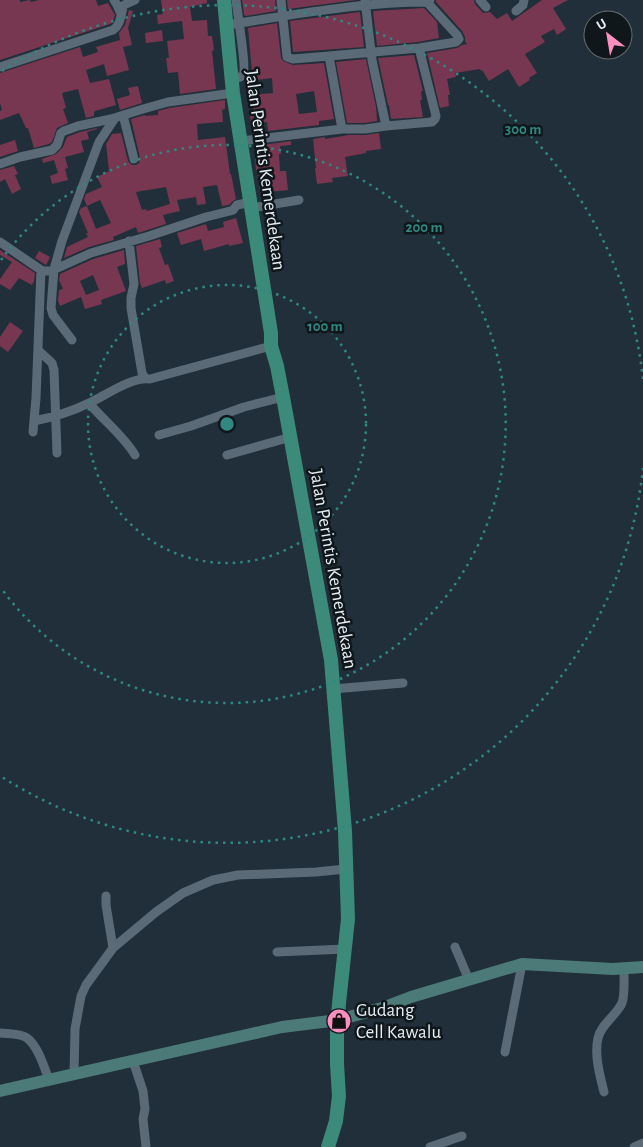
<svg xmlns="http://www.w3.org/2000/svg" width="643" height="1147" font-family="'Alegreya Sans',sans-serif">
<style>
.building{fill:#783750;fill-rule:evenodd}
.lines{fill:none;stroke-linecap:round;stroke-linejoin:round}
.street{stroke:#5a6a76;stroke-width:9}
.secondary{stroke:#4b7a78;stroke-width:12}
.primary{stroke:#3b8a7a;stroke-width:14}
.ring{fill:none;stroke:#2f8882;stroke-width:2.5;stroke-dasharray:2.5 5}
.labels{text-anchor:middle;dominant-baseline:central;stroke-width:5;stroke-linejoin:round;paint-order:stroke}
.street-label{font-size:19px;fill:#e5eef5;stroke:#10171b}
.poi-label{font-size:19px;fill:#e5eef5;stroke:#10171b;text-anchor:start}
.centre{fill:#2f8882;stroke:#10171b;stroke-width:2.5}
.ring-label{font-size:15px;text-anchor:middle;font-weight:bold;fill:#2f8882;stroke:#10171b;stroke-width:5;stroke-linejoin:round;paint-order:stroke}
</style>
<rect width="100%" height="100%" fill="#212f3a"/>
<!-- building -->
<path class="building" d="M0,0H20V2L30,0L31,2L39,0H96L98,6L108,3L115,15L113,22L110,24L0,60Z
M161,0H207V3L190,7L192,21L207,20L208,36H212L214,50L212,51L216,89L180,94L178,72L168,73L166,58H169L167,41L184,39L182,21L158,24L157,15L163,14Z
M242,0H275L276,11L246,16L244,15Z
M287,0H356L288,9Z
M436,0H474L475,4L483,13L490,12L497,19L507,13L512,21L542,0H568L553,8L566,29L557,35L554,29L541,36L545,42L525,54L537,73L529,78L530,80L519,87L508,69L489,81L482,70L481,71L480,69L455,73L456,77L447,79L450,95H448L449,106L440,108L427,53L457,48L462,45L467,44L465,41V37L462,31L436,2Z
M424,8L437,22L439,38L418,42L377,46L373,11Z
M129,10L133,11L128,28L132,45L123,47L129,70L107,76L104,64L86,70L90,83L109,79L116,105L95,111L94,112V116L86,118L78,89L62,93L66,108L63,109L68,123L57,128L52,142L49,144L34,148L28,128H26L19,113L0,120V111L2,110L0,103V73L80,47L83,57L98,52L96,47L120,40L119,33L125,25Z
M360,12L364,47L293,52L290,21Z
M277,23L281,58L283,61L293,65L324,63L334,119L319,121V125L268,131L267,122L251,124L250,115L254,114L252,95L273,93L272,78L249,81L250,72H252L248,28ZM314,91L317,112L299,114L296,94Z
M162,30L163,41L146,43L145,33Z
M414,55L423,91H421L422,100H420L423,117L391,119L389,105H388L378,58Z
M366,59L376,107L377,121L365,123H347L336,62Z
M138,86L142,103L120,110L117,99L130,95L128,88Z
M225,100V109L222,110L223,122L197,124L198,140L225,137L230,174H231L236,199L233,201L229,205L222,206L217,185L203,187L206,204L197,205L196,197L177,200L180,211L163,215L166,224L138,233L136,227L113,237L114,240L89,247L64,258L67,247L88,237L86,233H88L79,212L81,208L87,206L96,229L111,223L100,200L87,206L84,199L86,194L102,187L97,177L109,171L106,144L112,134L121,133L128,161L132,165H136L139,163L140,158L131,119L145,115V116L158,115V111L169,108ZM166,187L170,204L147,211L146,209L142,210L136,192Z
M97,128V129L87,132L89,139L81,141L84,152L65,157L68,168L65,169L68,180L52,184L50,176L58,173L54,160L43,163L42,159L56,154L63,147L67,137L80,132Z
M379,133L381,149L366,151V153L345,157L348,176L332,178L333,182L317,184L315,168H316L313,139L325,137V139L349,135H365Z
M15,140L18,151L0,157V145Z
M291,141V145L280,146L281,154H279L280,171H286L288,190L260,193L258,170H256L255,159H257L255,146Z
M14,166L18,174L15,175L21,189L12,194L5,179L0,182V170Z
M236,218L243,243L229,246V244L204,251L201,239L181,245L177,233L206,224L208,231L224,227L223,222Z
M160,239L162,247L159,248L165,265L168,264L174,281L166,284L165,280L142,288L140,283L136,246Z
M0,250L35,273L34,281L32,285L19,278L10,290L0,284V279L12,262L0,255Z
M124,250L125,264L117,267L126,291L101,300L102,304L85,309L81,297L60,306L58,301L59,290L63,289L59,280L60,274L93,259ZM93,275L99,290L86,295L80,281Z
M39,251L50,257L46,265L35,258Z
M10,322L23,331L8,352L0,346V337Z"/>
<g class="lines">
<!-- street -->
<path class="street" d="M114,0L117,5L121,14
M281,0L287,57L293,59L329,56L342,129H365L386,126L372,60L365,0
M480,0L486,7
M516,11L523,5L524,0
M226,25C293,15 360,2 428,2L430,0
M329,56L419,48L456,42L459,39L457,35L425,0
M0,67L113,30C122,24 120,14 124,5L135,0
M232,80C235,79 240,78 243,75C247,69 237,11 236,0
M123,115L134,159
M386,126L432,122L435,119L436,116L419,48
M241,141L342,129
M0,164L20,157L52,150L57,145L61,133L64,131L78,126L111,119L143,109L168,102L233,93
M251,208L299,200
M129,241L134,284L131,298V308L142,373L145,378
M0,242L41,270L45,271H51L91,253L149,236L206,217L230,211L233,210L237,205L251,202
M72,340L53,315L51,308L54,269L62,241L99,142L115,118
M38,350L52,363L54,370L57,453
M89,403C104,421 123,435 135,455
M34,421C54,417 71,412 89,403C105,396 132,376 150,379L271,346
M33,432L36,398L41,270
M159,435L191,426L244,407L283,397
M227,455L291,437
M333,689L403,683
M106,896V905L113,948
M455,947L469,980
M277,952L345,949
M0,1033C8,1034 20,1033 27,1038C38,1046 44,1067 49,1080
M505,1052L522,964
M133,1061L143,1091L145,1109L143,1119L146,1147
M74,1074L75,1029L81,996L86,985L113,948L156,912L183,893L213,880L238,875L316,872L346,869
M604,1092C600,1076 594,1055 598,1038C601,1024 616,1016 622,1003C625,995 624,978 624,968
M430,1147L462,1136
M634,1147L643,1143"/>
<!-- secondary -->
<path class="secondary" d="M0,1091L282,1027L338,1020L382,1008L411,997L522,964L613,969L643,967"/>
<!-- primary -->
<path class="primary" d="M224,0L233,93L271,333V346L277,366L283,397L331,660L345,831L348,919L339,1003L337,1032V1064L339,1096L336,1121L328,1147"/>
</g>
<!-- distance rings -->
<g class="ring">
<circle cx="227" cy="424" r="139"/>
<path d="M1 260A279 279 0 1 1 1 588"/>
<path d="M643 468A418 418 0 0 1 2 777M2 71A418 418 0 0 1 643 380"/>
</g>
<!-- icons -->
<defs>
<symbol id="shop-disc" viewBox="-11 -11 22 22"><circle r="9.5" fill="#fd8ec0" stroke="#10171b"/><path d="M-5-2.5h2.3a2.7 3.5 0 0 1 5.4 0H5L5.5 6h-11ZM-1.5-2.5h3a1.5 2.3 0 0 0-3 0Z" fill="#111"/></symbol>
</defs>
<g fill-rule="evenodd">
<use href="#shop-disc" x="325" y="1007" width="28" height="28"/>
</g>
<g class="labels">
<!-- street labels -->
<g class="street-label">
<text transform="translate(265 170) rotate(82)">Jalan Perintis Kemerdekaan</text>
<text transform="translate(333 569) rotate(80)">Jalan Perintis Kemerdekaan</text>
</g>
<!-- poi labels -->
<g class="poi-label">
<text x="356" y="1010">Gudang<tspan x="356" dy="22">Cell Kawalu</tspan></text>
</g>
</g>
<circle cx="227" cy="424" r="8" class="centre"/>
<g class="ring-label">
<text x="523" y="134">300 m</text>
<text x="424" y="232">200 m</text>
<text x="325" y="331">100 m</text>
</g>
<!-- north arrow -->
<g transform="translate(608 35) rotate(329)"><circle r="24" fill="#10171b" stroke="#656d72"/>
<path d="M0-4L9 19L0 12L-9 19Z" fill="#fd8ec0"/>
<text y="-8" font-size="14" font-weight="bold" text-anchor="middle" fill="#e5eef5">U</text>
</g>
</svg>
